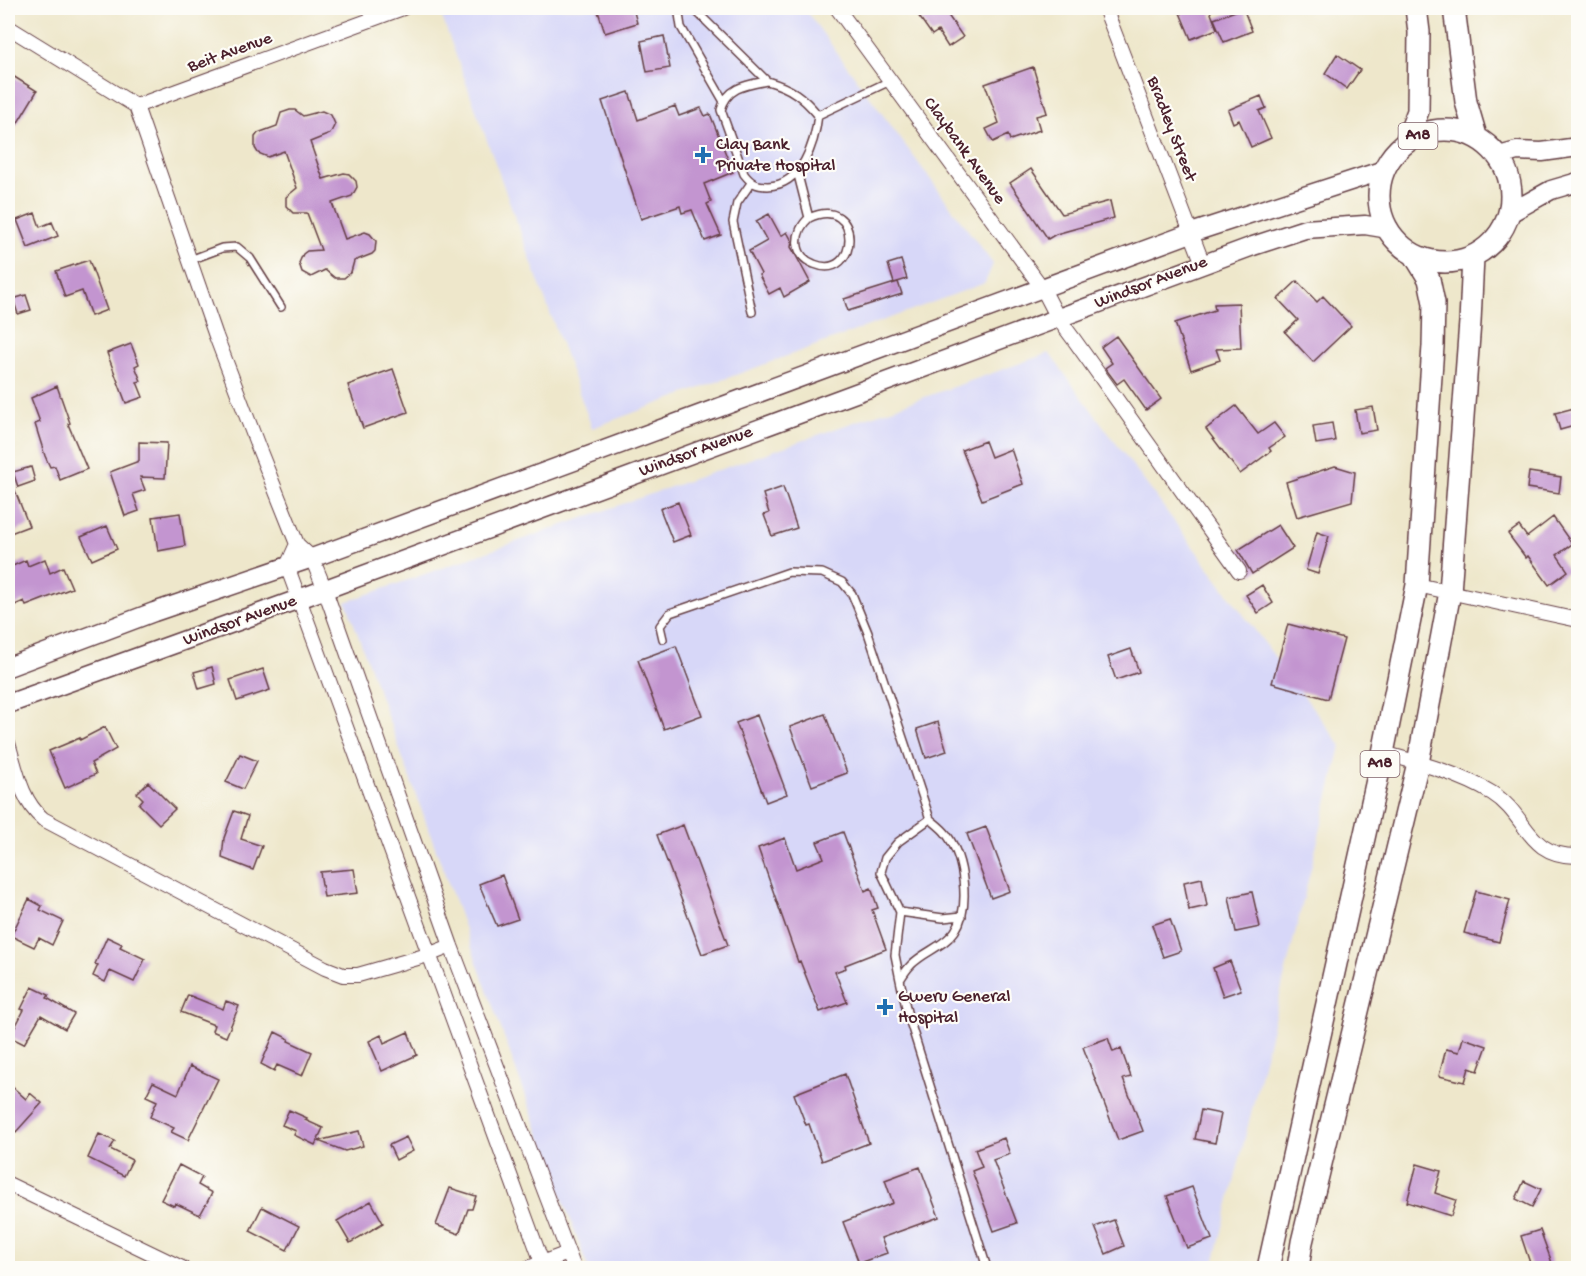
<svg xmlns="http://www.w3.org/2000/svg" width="1586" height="1276" font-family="'Gochi Hand',sans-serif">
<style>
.built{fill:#d7d7f8}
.building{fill:#c395d0}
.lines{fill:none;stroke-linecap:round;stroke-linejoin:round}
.service-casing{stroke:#633d43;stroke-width:10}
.minor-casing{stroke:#633d43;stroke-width:16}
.secondary-casing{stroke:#633d43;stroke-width:21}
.trunk-casing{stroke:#633d43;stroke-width:24}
.service{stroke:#fff;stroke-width:7}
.minor{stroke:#fff;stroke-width:14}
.secondary{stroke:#fff;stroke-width:18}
.trunk{stroke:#fff;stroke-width:21}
.poi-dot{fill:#1f6fb2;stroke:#fdfcf7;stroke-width:2}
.labels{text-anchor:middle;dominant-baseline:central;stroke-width:4.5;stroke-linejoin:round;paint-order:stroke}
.shield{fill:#fdfcf7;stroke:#806168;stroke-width:1.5}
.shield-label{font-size:16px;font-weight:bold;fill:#4a1f2b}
.street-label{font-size:18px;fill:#4a1f2b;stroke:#fdfcf7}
.poi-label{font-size:18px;fill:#4a1f2b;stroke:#fdfcf7;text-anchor:start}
</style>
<rect width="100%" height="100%" fill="#fdfcf7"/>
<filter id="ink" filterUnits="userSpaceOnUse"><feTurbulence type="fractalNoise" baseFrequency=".0167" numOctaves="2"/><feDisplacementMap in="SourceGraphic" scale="12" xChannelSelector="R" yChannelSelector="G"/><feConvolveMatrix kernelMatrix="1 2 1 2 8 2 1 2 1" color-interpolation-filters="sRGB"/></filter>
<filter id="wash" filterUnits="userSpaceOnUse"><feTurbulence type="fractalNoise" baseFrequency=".008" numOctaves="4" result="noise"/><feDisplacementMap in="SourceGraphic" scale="24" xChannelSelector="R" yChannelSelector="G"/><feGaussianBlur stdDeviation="1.35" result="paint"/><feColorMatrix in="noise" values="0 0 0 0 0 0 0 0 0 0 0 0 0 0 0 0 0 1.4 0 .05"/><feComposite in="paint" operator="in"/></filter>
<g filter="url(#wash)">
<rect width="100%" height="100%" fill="#eee7cb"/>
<!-- built -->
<path class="built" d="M467,8H804L993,264L985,283L592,428L442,17Z
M1049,353L1341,746L1213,1268H588L346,602Z"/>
<g id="blocks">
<!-- building -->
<path class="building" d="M597,8H633L637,23L605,33Z
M913,8H943L963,37L948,47L938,31L932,35Z
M1178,8H1209L1217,29L1191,39Z
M1243,8L1252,31L1224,42L1214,19Z
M664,36L670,68L647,72L641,41Z
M1337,54L1360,70L1347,89L1325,73Z
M1033,67L1047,113L1036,116L1040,130L1010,140L1008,135L993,142L986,129L999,123L985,84Z
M8,73L37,91L8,139Z
M629,92L638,120L675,106L679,116L701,108L705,116L710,114L733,172L704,184L711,202L707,204L721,235L705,241L692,210L682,213L680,206L641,219L602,101Z
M1261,96L1266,108L1259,111L1271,138L1251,147L1239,120L1233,123L1228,110Z
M290,110H295L303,116L322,111L331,115L335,124L330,134L310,142L323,179L344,173L349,174L356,181L357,187L352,196L332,203L345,239L365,232L370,234L376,241L375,251L372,254L354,261L351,272L344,278H335L325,270L311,277L302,272L299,263L303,254L307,251L321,250L307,213H293L286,206V197L297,188L284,151L268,157L258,153L255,148V137L258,133L277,126L281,113Z
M1031,169L1062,214L1110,201L1114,218L1056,234L1048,239L1010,183Z
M35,213L40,227L52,222L58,236L28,248L17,220Z
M769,214L781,236L787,232L792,241L791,247L794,252L810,282L784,297L780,288L769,294L759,275L761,274L749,251L767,241L756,221Z
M89,260L107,310L91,316L82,291L65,297L56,271Z
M901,260L907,279L894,283L888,264Z
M1297,281L1317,302L1323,296L1351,326L1313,362L1285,332L1298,320L1278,299Z
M898,282L902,294L848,311L844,299Z
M26,295L31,310L18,314L13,299Z
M1239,303L1241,348L1216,349L1220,360L1191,370L1175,323L1215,310L1214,304Z
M1116,336L1161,399L1146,410L1124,379L1117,384L1105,368L1112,363L1101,347Z
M131,344L139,364L135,366L141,381L137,382L143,397L126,403L107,353Z
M393,369L408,412L363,428L348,385Z
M57,386L70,423L68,424L87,469L60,480L55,466L50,467L45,456L35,424L40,422L31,398Z
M1236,406L1258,434L1274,423L1285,437L1269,448L1271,451L1240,474L1206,429Z
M1373,407L1377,430L1359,433L1355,410Z
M1578,407V425L1560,430L1555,413Z
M1332,423L1335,441L1316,444L1313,426Z
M985,441L991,457L1011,449L1023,484L982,500L962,450Z
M139,442L167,443L165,478L140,477L145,490L133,494L139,511L125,516L110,472L139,461Z
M1335,466L1355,472L1352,501L1297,517L1286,482Z
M31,467L35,481L18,487L13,472Z
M1529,472L1561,477L1559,493L1527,488Z
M8,473L29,526L8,534Z
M783,487L797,528L772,536L764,515L769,513L763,494Z
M678,502L691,535L673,542L660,509Z
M180,513L185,546L158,551L153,517Z
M1553,517L1572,544L1557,555L1568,571L1549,585L1528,556L1526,558L1508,534L1519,526L1527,537Z
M1278,525L1293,548L1252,574L1238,550Z
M107,526L117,549L92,560L81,537Z
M1317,532L1329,536L1318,574L1306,570Z
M45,559L50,573L63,567L72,588L26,606L24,601L8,608V568L26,560L28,566Z
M1262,585L1273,603L1258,613L1246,595Z
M1288,624L1344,639L1328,699L1272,683Z
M676,646L702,715L664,729L638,660Z
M1131,649L1139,672L1116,680L1108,657Z
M212,667L216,684L199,689L194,672Z
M263,669L270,690L237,701L230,680Z
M825,714L847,773L812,786L790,727Z
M757,715L787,794L766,802L736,723Z
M938,722L947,751L926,758L917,729Z
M105,727L116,749L91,763L96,774L65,788L49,751L80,738V740Z
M240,754L257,761L243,789L226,782Z
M148,782L175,809L159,824L139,804L143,799L137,793Z
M234,811L248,816L241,839L262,846L253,870L222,858L224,838Z
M683,825L728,945L702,954L657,835Z
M986,827L1010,891L991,898L967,834Z
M843,832L865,891L871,888L878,908L872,910L886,949L845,965L846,968L835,972L847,1002L820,1012L800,961L798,962L758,848L785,838L796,869L824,858L817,842Z
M354,869L358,893L324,897L320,872Z
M502,875L518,919L497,926L479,884Z
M1202,878L1207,906L1189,910L1184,882Z
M1476,891L1510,900L1499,942L1464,933Z
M1252,892L1260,927L1236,932L1229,897Z
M29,899L42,906L40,910L63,921L52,945L39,938L34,947L11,936Z
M1170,919L1181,951L1163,957L1152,925Z
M107,937L122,944L120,947L145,959L134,982L110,971L105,982L93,976L98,965L95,964Z
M1230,961L1241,990L1223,996L1213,968Z
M32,987L49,995L47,998L74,1014L65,1029L41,1015L24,1044L10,1037L24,1010L21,1009Z
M188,995L223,1009L226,1001L239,1006L226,1037L212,1031L214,1025L181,1012Z
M275,1032L289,1039L288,1041L312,1052L302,1076L277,1065L274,1071L261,1064Z
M408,1032L417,1055L382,1071L369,1041L381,1035L384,1043Z
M1108,1038L1113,1052L1121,1049L1131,1077L1123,1079L1143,1131L1118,1140L1083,1047Z
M1463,1038L1487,1046L1478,1071L1469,1068L1465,1082L1439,1076L1446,1049L1459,1052Z
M190,1066L218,1079L188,1140L171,1132L174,1128L150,1117L157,1101L146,1096L153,1082L178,1094Z
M845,1074L869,1143L822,1161L809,1124L806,1125L794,1094Z
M8,1083L26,1099L30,1093L42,1103L16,1132L8,1124Z
M289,1110L307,1118L305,1120L323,1128L315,1145L294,1135L296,1131L282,1125Z
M1201,1110L1221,1114L1215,1143L1195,1139Z
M359,1131L363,1146L345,1151L318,1141Z
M99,1134L115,1141L110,1149L132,1160L124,1176L88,1158Z
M406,1137L413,1151L396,1160L389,1145Z
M1004,1138L1010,1154L993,1160L1017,1223L994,1231L972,1171L982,1167L975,1149Z
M1417,1164L1441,1171L1435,1193L1456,1200L1451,1216L1407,1202Z
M179,1165L202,1177L198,1185L212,1193L200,1215L175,1203L174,1206L161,1200Z
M920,1167L939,1217L881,1238L887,1253L859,1263L843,1222L893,1203L885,1180Z
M1524,1181L1541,1189L1532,1207L1516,1199Z
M1192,1187L1212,1239L1187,1248L1167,1196Z
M450,1188L476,1196L472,1209H468L459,1234L436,1225Z
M371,1201L383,1223L350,1243L337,1221Z
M262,1207L299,1226L287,1250L250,1231Z
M1114,1220L1124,1246L1106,1254L1095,1227Z
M1540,1230L1551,1260L1552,1269H1532L1521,1236Z"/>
</g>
</g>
<g filter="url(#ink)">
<use href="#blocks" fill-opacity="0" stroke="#633d43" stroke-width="1.5"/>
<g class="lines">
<defs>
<path id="service" d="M767,81C791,88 802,96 818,115C815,143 802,185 768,186C756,186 751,183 744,174L721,110C727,87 746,85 767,81Z
M723,100L681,27L679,14L682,10L687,8L697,12L767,81
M818,115L890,81
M797,171L809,218C794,231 792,256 814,264C860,283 863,193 809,218
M751,183L737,203L733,222L752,312
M190,260L222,248L237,247L250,258L281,307
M663,639L660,626L670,613L789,572L822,573L842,582L852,594L868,633L930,819C936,824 943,829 947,835C964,858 971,907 955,931C945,946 923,952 911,965C907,969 903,975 900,980L907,1012L987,1268
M900,912L943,918L962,916
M900,980L895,955L900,912L881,872L885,858L898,842L930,819"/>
<path id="minor" d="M837,8L1043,289L1058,318L1075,341L1239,571
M1105,8L1203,264
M8,27L136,106L216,336L259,449L297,544L312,558L325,590L451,946L574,1268
M136,106L403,8
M297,544L287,566L544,1268
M1417,585L1578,620
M8,743C16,769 21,801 43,819L325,968L343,975H358L428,955L451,946
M1383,753C1419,763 1459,773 1492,793C1528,815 1526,857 1578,856
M8,1184L182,1268
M528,1268L568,1253"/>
<path id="secondary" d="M1499,156L1517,151L1542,152L1578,147
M1510,213L1551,190L1578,182
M8,667L154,612L312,558L1191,233L1384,170
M8,704L299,599L1253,246L1305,229L1365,225L1389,229"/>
<path id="trunk" d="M1454,8L1466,102L1476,136
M1379 196a66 66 0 1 1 132 0a66 66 0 1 1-132 0Z
M1406,142L1418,111L1419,32L1416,8
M1268,1268L1383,753L1417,585L1433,346L1434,303L1429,279L1415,256
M1298,1268L1302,1242L1418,763L1450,592L1470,322L1473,257"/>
</defs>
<!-- service casing -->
<use href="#service" class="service-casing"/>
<!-- minor casing -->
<use href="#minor" class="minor-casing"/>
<!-- secondary casing -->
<use href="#secondary" class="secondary-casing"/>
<!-- trunk casing -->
<use href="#trunk" class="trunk-casing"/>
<!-- service -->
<use href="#service" class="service"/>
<!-- minor -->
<use href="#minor" class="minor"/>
<!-- secondary -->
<use href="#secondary" class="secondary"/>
<!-- trunk -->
<use href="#trunk" class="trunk"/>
</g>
</g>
<!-- markers -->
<g class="poi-dot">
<path d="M700 146h6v6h6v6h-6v6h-6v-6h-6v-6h6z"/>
<path d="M882 998h6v6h6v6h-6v6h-6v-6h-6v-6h6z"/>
</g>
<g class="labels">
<!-- shield labels -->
<g class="shield">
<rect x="1398.5" y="123" width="39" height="26" rx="4.5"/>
<rect x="1360.5" y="751" width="39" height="26" rx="4.5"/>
</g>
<g class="shield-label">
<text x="1418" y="136">A18</text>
<text x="1380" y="764">A18</text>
</g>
<!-- street labels -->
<g class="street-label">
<text transform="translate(230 53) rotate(-20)">Beit Avenue</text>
<text transform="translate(1171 129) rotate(69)">Bradley Street</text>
<text transform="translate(964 151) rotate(54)">Claybank Avenue</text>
<text transform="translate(1151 283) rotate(-21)">Windsor Avenue</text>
<text transform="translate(696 452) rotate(-20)">Windsor Avenue</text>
<text transform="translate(240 621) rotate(-20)">Windsor Avenue</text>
</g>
<!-- poi labels -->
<g class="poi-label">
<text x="716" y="145">Clay Bank<tspan x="716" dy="21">Private Hospital</tspan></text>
<text x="898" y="997">Gweru General<tspan x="898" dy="21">Hospital</tspan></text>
</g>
</g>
<!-- margin -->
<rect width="1586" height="1276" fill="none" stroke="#fdfcf7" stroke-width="30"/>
</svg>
